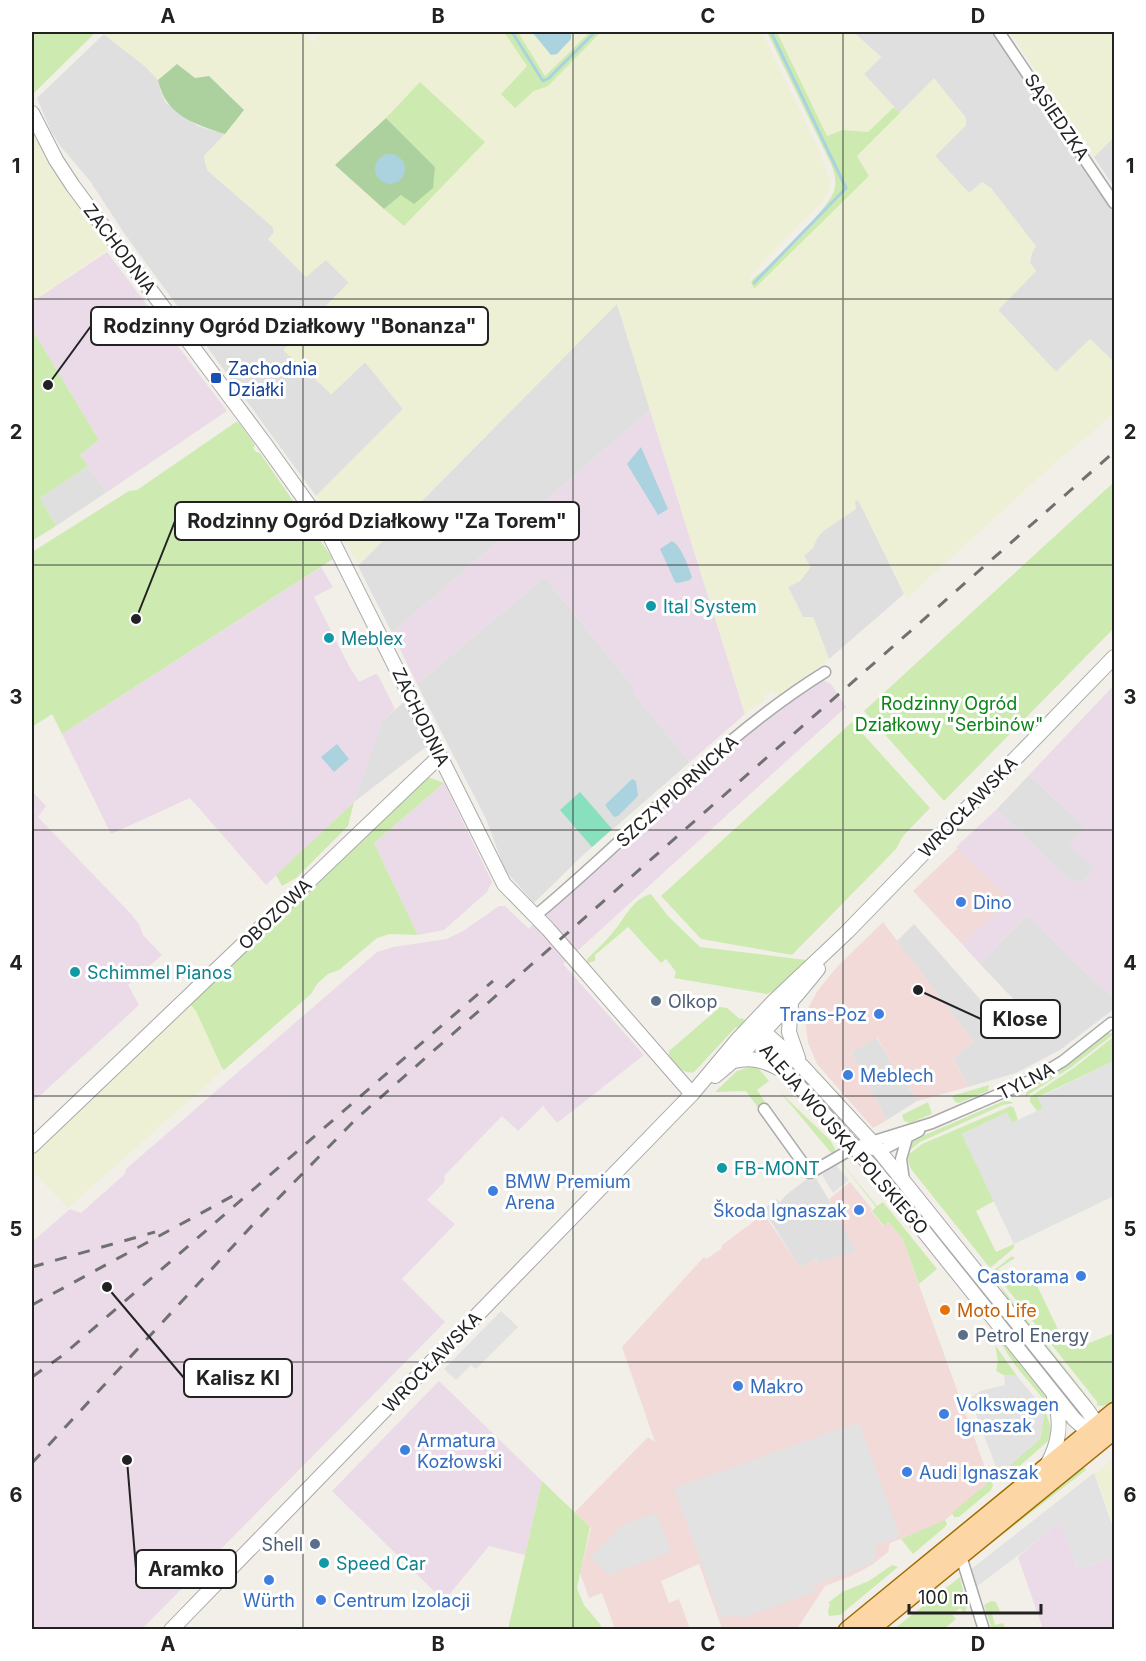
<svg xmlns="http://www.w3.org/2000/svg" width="1146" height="1661" font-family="Inter,sans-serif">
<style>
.residential{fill:#e0dfdf}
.commercial{fill:#f2dad9}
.industrial{fill:#ebdbe8}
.farmland{fill:#eef0d5;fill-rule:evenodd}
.grass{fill:#cdebb0}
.forest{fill:#add19e}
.pitch{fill:#88e0be}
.parking{fill:#e2e2e2}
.water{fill:#aad3df}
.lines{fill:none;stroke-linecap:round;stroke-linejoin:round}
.stream{stroke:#aad3df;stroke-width:3}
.minor-casing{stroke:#a9a9a9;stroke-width:13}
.tertiary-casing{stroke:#a9a9a9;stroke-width:16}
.primary-casing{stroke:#a06b00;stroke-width:19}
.minor{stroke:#fff;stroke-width:10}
.tertiary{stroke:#fff;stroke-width:14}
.primary{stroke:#fcd6a4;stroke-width:16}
.rail{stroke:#707070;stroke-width:3;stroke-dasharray:12 12;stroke-linecap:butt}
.grid{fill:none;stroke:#222;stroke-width:1.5;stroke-opacity:0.55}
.transit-dot{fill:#1a4fb4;stroke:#fff;stroke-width:2}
.culture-dot{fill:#0f9aa8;stroke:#fff;stroke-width:2}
.shop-dot{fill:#3f7fe0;stroke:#fff;stroke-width:2}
.service-dot{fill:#5c6f8a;stroke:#fff;stroke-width:2}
.food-dot{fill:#e8710a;stroke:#fff;stroke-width:2}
.labels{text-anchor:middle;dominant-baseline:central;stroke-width:6;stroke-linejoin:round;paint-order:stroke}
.street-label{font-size:18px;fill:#222;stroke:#fff}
.transit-label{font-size:18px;fill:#164399;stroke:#fff;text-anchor:start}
.culture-label{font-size:18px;fill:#0d838f;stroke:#fff;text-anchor:start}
.park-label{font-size:18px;fill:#0c8416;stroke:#fff}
.shop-label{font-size:18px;fill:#366cbe;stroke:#fff;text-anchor:start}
.service-label{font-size:18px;fill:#4e5e75;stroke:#fff;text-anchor:start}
.food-label{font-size:18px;fill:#c56008;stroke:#fff;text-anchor:start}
.leader{fill:none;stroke:#222;stroke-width:2}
.callout-dot{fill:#222;stroke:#fff;stroke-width:2}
.callout{fill:#fff;stroke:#222;stroke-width:2}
.callout-label{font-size:20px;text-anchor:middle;font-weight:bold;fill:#222}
.neatline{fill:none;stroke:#222;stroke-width:2}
.grid-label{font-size:20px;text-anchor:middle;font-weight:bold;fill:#222}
</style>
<rect width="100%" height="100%" fill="#f2efe9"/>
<!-- residential -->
<path class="residential" d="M853,32H992L1114,213V362L1090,339L1056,372L998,310L1036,271L1030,263L1032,252L969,193L935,156L966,125V118L934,79L900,113L864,74L881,57Z
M104,34L146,67L158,80L160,90L166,103L198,126L225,134L204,156L205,163L208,171L273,227L274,233L268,239L326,260L349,283L284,350L331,394L365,362L403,409L316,496L124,233L90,181L61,147L51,131L37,98Z
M1114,137V187L1094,157Z
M617,303L650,410L392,633L358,566Z
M88,466L107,492L56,526L40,498Z
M858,499L904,594L829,659L813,617H803L788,587L800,581L810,568L803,556L813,548L817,538L823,531L855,509V501Z
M541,580H547L632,685L635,695L690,762L581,857L534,903L505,870L486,819L417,684Z
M405,701L427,746L354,802L382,721Z
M1029,775L1085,826L1095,869L1082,883L1070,880L996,810Z
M1027,915L1114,999V1009L1060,1050L1016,1073L968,1087L953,1058L974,1042L897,941L914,924L1000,1022L1019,1005L980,964Z
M876,1037L895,1069L898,1068L917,1101L887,1120L851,1053Z
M816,1178L844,1226L857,1252L820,1264L816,1258L800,1268L763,1209L777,1199L780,1202L786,1195L807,1179L811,1181Z"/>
<!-- commercial -->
<path class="commercial" d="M958,848L1010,899L962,944L913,891Z
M883,922L974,1042L953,1058L968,1087L917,1101L898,1068L895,1070L877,1037L851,1053L887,1120L873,1128L817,1064L808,1043L805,1020L807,1010L818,990L837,967Z
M850,1182L872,1209L871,1211L883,1226L889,1222L902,1238L990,1481L942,1523L890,1543L888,1552L872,1565L851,1576L825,1586L797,1629H722L699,1564L661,1581L669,1603L679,1599L690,1629H615L602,1593L589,1598L580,1573L591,1528L575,1512L648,1437L655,1442L622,1347L704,1257L706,1259L721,1249L722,1245L764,1214L800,1267L816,1258L820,1264L824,1260L856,1252L829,1199Z"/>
<!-- industrial -->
<path class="industrial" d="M107,252L227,411L107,492L80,455L99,440L32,329V302Z
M650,410L745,714L690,762L635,695L632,685L547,580H541L417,684L392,633Z
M321,567L333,587L314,597L349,666L359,682L375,674L378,675L395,709L382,721L354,802L266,885L190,798L111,834L62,734Z
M819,678L831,684L846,707L563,964L644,1055L557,1123L543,1106L518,1131L502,1116L444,1176L445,1181L427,1200L455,1224L402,1279L445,1322L142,1629H32V1242L70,1209L81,1213L125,1174L126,1169L377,952L393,947L447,939L463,931L499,906H505L529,929L542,914L723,755Z
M1114,685V999L1027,915L980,964L962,944L1010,899L956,847L996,810L1070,880L1082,883L1095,869L1068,845L1085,826L1029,775Z
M444,783L492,882L487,892L444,930L418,935L374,843Z
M32,791L46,806L38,817L132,915L139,924L143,935L162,955L128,985L139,1005L32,1103Z
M439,1381L542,1481L525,1555L489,1546L444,1601L332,1491Z
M1060,1521L1078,1570L1114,1557V1629H1043L1018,1557Z"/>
<!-- farmland -->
<path class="farmland" d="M101,32H302L313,42L323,32H504L527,66L512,81L515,108L534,91L548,85L601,32H762L820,152L831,182L827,195L822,202L749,277L754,289L869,175L857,156L934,78L966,118V125L935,156L969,193L982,182L991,188L1036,246L1030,257V263L1036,271L998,310L1056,372L1090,339L1114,362V414L1055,463L907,598L858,500L855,501L856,509L823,531L817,538L813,548L804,556L811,567L799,581L788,587L803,617H813L829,659L779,696L772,691L764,696V700L745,714L617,304L359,564L316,496L403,409L365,362L332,394L283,350L349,282L326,260L306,277L268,239L274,233L273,227L208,171L204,156L225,134L244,110L225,91L209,76L195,78L177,64L158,80L146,67ZM421,82L404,226L361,140L386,118Z
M518,32H590L545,76Z
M777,32H853L881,57L864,74L894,107L868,132L843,130L827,136Z
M1010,32H1114V137L1094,157Z
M32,128L54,168L109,249L32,302Z
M190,1004L196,1011L222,1068L219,1074L68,1208L32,1171V1154Z
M1114,1458V1526L1095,1474Z"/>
<!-- grass -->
<path class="grass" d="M32,32H96L32,95Z
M504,32H518L545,76L590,32H601L548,86L534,91L515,108L501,94L527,66Z
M767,32H777L827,136L843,130L868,132L894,107L900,113L857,156L869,176L754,289L751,282L755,277C771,266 828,209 834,191C837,182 835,174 831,164Z
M420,82L485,142L404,226L384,209L435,167L386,118Z
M32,329L99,440L80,455L88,466L40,498L56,526L32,541Z
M236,422L239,423L255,445L253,448L256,452L260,453L333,559L62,734L52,714L32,727V552L129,491L137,490Z
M1114,482V628L944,801L864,711Z
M852,722L930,808L903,836L896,849L792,955L701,939L661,896Z
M428,777L444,783L374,843L418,935L390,934L377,938L339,970L328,974L317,984L311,994L224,1070L222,1068L196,1011L190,1004Z
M354,802L348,826L296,878L282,886L276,875Z
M651,894L668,916L700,947L806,960L783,986L767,994L674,978L676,972L666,959L661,963L628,927L595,955V961L587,963V959C596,950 606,941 614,931C625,918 632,899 651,894Z
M720,1007L727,1008L740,1019L742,1018L747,1022L740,1030L736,1027L694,1072C682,1075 676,1064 669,1056V1051Z
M1109,1033L1114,1034L1070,1068L1025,1097L1027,1090L1060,1069L1102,1036Z
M1112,1038H1114V1061L1038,1097L1043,1108L1037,1111L1030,1102V1097L1075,1067Z
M752,1066L759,1069L769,1081L757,1090L767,1105L760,1110L746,1091L715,1092L737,1071Z
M989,1085L988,1091L959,1103L955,1102L952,1096Z
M780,1092L830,1140L835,1149V1154L833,1155Z
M1006,1100L1014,1103L1003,1105L920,1142L908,1152L910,1144L918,1138Z
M928,1102L932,1114L910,1123L904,1121L902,1115Z
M1011,1106L1014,1108L1018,1120L1012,1123L1007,1113L962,1134L994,1201L976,1211L996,1252L1014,1244V1248L990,1268L911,1169L908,1160L909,1154L922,1144Z
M840,1161L877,1206L883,1202L937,1269L919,1284L902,1238L889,1222L884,1226L872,1211L876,1207Z
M884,1164L974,1278L972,1280H970L880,1168Z
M1012,1256L1015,1258L998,1269L1010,1284L1031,1273L1065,1344L1077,1348L1114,1333V1403L1102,1406L1096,1405L1098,1403L993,1271Z
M997,1282L1091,1401V1403L1085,1399L1017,1314Z
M980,1292L1023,1338L1081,1410L1077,1414Z
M998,1339L1003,1340L1049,1401L1055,1413L1015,1365Z
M995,1345L1017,1376L1004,1375L996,1371L998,1362Z
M1045,1410L1051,1428L1048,1441L1005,1479H1000L998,1475L1040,1439Z
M1082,1465L1086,1470L975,1556L968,1559Z
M991,1480L993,1485L991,1490L959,1517H954L952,1513Z
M542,1481L590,1527L577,1588L584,1605L600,1624L602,1629H508Z
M945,1520L947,1524L945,1527L913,1554L901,1539Z
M892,1565L898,1567L840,1615L829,1616L828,1611L830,1604L828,1603L842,1592L869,1581Z
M960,1577L967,1608L964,1613L960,1608L952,1614L956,1619L944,1629H894Z
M991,1601L996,1602L1000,1611L992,1614L995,1625L1003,1623L1006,1629H992L984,1605Z"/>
<!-- forest -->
<path class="forest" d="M177,64L195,78L209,76L244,110L225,134C194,124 165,115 158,80Z
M386,118L435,167L433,188L414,204L401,195L384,209L335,165Z"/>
<!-- pitch -->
<path class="pitch" d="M580,792L612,829L592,847L560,810Z"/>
<!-- parking -->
<path class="parking" d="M1114,1061V1196L1014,1244L962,1134L1007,1112L1012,1123L1018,1120L1043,1108L1038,1098Z
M835,1164L849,1180L833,1193L822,1175Z
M501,1311L518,1327L476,1369L471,1365L456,1380L444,1369Z
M1004,1375L1017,1376L1045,1410L1040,1439L999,1475L970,1398L980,1391L1005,1385Z
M859,1422L900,1537L875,1545L876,1558L871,1564L811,1586L819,1590L742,1618L733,1614L721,1618L674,1488Z
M1094,1473L1114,1530V1557L1078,1570L1060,1521L1028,1548L976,1587L970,1570Z
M656,1513L671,1552L608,1575L590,1557L622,1525Z"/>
<!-- water -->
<path class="water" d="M532,32H571V39L557,54L551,55Z
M375 169a15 15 0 1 1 30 0a15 15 0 1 1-30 0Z
M641,447L668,509L658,515L627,464Z
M672,541C682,547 688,566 692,577L690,580L678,583L675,582L660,549Z
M337,744L349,759L334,772L321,757Z
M632,779L636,781L638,796L618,816L614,817L605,805Z"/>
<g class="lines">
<!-- stream -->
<path class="stream" d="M512,32L543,81L549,78L595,32
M754,283L846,188L771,32"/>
<defs>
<path id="minor" d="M999,32L1114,203
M535,916C632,836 717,739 825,672
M764,1109L810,1173L855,1147L932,1123L1032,1080L1063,1061L1111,1023
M856,1147L880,1151L919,1131
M904,1181L901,1159L907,1138
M960,1553L984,1630"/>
<path id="tertiary" d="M32,113L56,160L73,186L265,444L328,532L504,884L548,929L692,1094
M791,1003L789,1032L798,1058
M754,1023L802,1066L872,1142L1088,1411L1094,1420L1093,1430L1095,1433
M754,1023L757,1039L765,1049L874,1169L1074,1419L1084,1428L1093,1430
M734,1061C751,1057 763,1060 778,1068
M715,1076C754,1045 787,1008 818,969
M32,1146L440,756
M1047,1465C1060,1442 1062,1421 1054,1397
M171,1630L692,1094L739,1038L775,1000L847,932L1114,657"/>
<path id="primary" d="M847,1630L1114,1411
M870,1630L1114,1431"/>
</defs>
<!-- minor casing -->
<use href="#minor" class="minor-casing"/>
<!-- tertiary casing -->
<use href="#tertiary" class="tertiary-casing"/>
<!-- primary casing -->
<use href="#primary" class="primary-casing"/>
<!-- minor -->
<use href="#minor" class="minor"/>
<!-- tertiary -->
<use href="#tertiary" class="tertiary"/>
<!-- primary -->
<use href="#primary" class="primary"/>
<!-- rail -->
<path class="rail" d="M32,1267L155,1232
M32,1305L240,1192
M32,1377L63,1355L493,981
M32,1463L260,1217L356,1119L1114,452"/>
</g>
<!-- grid -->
<path class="grid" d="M303,32V1630M573,32V1630M843,32V1630M32,299H1114M32,565H1114M32,830H1114M32,1096H1114M32,1362H1114"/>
<!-- markers -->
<rect class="transit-dot" x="210" y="372" width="12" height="12" rx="3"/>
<g class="culture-dot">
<circle cx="651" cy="606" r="6"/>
<circle cx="329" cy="638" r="6"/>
<circle cx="75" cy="972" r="6"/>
<circle cx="722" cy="1168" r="6"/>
<circle cx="324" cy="1563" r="6"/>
</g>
<g class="shop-dot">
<circle cx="961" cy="902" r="6"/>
<circle cx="879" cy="1014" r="6"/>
<circle cx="848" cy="1075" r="6"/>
<circle cx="493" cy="1191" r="6"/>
<circle cx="859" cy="1210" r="6"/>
<circle cx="1081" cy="1276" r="6"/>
<circle cx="738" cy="1386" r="6"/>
<circle cx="944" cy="1414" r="6"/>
<circle cx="405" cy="1450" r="6"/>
<circle cx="907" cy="1472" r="6"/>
<circle cx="269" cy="1580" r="6"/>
<circle cx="321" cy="1600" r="6"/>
</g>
<g class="service-dot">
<circle cx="656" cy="1001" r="6"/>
<circle cx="963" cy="1335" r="6"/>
<circle cx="315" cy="1544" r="6"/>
</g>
<circle class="food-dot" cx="945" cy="1310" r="6"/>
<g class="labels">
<!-- street labels -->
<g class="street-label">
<text transform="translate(1057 117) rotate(56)">SĄSIEDZKA</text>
<text transform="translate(120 249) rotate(53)">ZACHODNIA</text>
<text transform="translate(421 717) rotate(64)">ZACHODNIA</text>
<text transform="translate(677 791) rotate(-42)">SZCZYPIORNICKA</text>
<text transform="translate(968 807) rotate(-46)">WROCŁAWSKA</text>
<text transform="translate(275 914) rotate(-44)">OBOZOWA</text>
<text transform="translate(1026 1081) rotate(-27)">TYLNA</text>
<text transform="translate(844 1139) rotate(49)">ALEJA WOJSKA POLSKIEGO</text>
<text transform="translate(432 1362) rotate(-46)">WROCŁAWSKA</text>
</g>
<!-- transit labels -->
<g class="transit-label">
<text x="228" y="368">Zachodnia<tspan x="228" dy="21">Działki</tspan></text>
</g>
<!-- culture labels -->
<g class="culture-label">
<text x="663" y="606">Ital System</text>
<text x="341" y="638">Meblex</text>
<text x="87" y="972">Schimmel Pianos</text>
<text x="734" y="1168">FB-MONT</text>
<text x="336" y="1563">Speed Car</text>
</g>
<!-- park labels -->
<g class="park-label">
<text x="949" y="703">Rodzinny Ogród<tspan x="949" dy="21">Działkowy "Serbinów"</tspan></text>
</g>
<!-- shop labels -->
<g class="shop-label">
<text x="973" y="902">Dino</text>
<text x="867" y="1014" text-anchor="end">Trans-Poz</text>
<text x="860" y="1075">Meblech</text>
<text x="505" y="1181">BMW Premium<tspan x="505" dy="21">Arena</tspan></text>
<text x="847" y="1210" text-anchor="end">Škoda Ignaszak</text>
<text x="1069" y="1276" text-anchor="end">Castorama</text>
<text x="750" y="1386">Makro</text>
<text x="956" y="1404">Volkswagen<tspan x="956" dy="21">Ignaszak</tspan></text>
<text x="417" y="1440">Armatura<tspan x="417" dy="21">Kozłowski</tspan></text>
<text x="919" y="1472">Audi Ignaszak</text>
<text x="269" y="1600" text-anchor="middle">Würth</text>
<text x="333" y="1600">Centrum Izolacji</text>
</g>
<!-- service labels -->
<g class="service-label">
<text x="668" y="1001">Olkop</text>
<text x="975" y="1335">Petrol Energy</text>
<text x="303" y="1544" text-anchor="end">Shell</text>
</g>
<!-- food labels -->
<g class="food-label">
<text x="957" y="1310">Moto Life</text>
</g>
</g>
<!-- callouts -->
<path class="leader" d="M48 385L91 326M136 619L175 521M918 990L981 1019M107 1287L184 1378M127 1460L136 1569"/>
<g class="callout-dot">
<circle cx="48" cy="385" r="6"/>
<circle cx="136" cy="619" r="6"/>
<circle cx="918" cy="990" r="6"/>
<circle cx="107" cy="1287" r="6"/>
<circle cx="127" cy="1460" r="6"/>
</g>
<g class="callout">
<rect x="91" y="307" width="397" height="38" rx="6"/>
<rect x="175" y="502" width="404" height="38" rx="6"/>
<rect x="981" y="1000" width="79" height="38" rx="6"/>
<rect x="184" y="1359" width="108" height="38" rx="6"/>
<rect x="136" y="1550" width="100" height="38" rx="6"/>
</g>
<g class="callout-label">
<text x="290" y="333">Rodzinny Ogród Działkowy "Bonanza"</text>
<text x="377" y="528">Rodzinny Ogród Działkowy "Za Torem"</text>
<text x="1020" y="1026">Klose</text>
<text x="238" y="1385">Kalisz Kl</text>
<text x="186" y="1576">Aramko</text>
</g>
<!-- border -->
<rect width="1146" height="1661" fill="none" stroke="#ffffff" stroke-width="66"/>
<!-- scale -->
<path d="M909 1604v9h132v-9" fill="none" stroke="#222222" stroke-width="3"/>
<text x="918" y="1604" font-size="18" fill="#222222" stroke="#ffffff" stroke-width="4.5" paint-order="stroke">100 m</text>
<rect x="33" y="33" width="1080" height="1595" class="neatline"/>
<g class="grid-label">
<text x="168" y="23">A</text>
<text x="438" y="23">B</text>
<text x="708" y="23">C</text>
<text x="978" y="23">D</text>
<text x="16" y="173">1</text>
<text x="1130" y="173">1</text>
<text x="16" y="439">2</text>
<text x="1130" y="439">2</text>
<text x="16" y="704">3</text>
<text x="1130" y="704">3</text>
<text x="16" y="970">4</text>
<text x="1130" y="970">4</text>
<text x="16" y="1236">5</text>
<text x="1130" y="1236">5</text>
<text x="16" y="1502">6</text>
<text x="1130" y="1502">6</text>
<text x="168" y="1651">A</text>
<text x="438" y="1651">B</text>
<text x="708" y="1651">C</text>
<text x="978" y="1651">D</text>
</g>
</svg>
